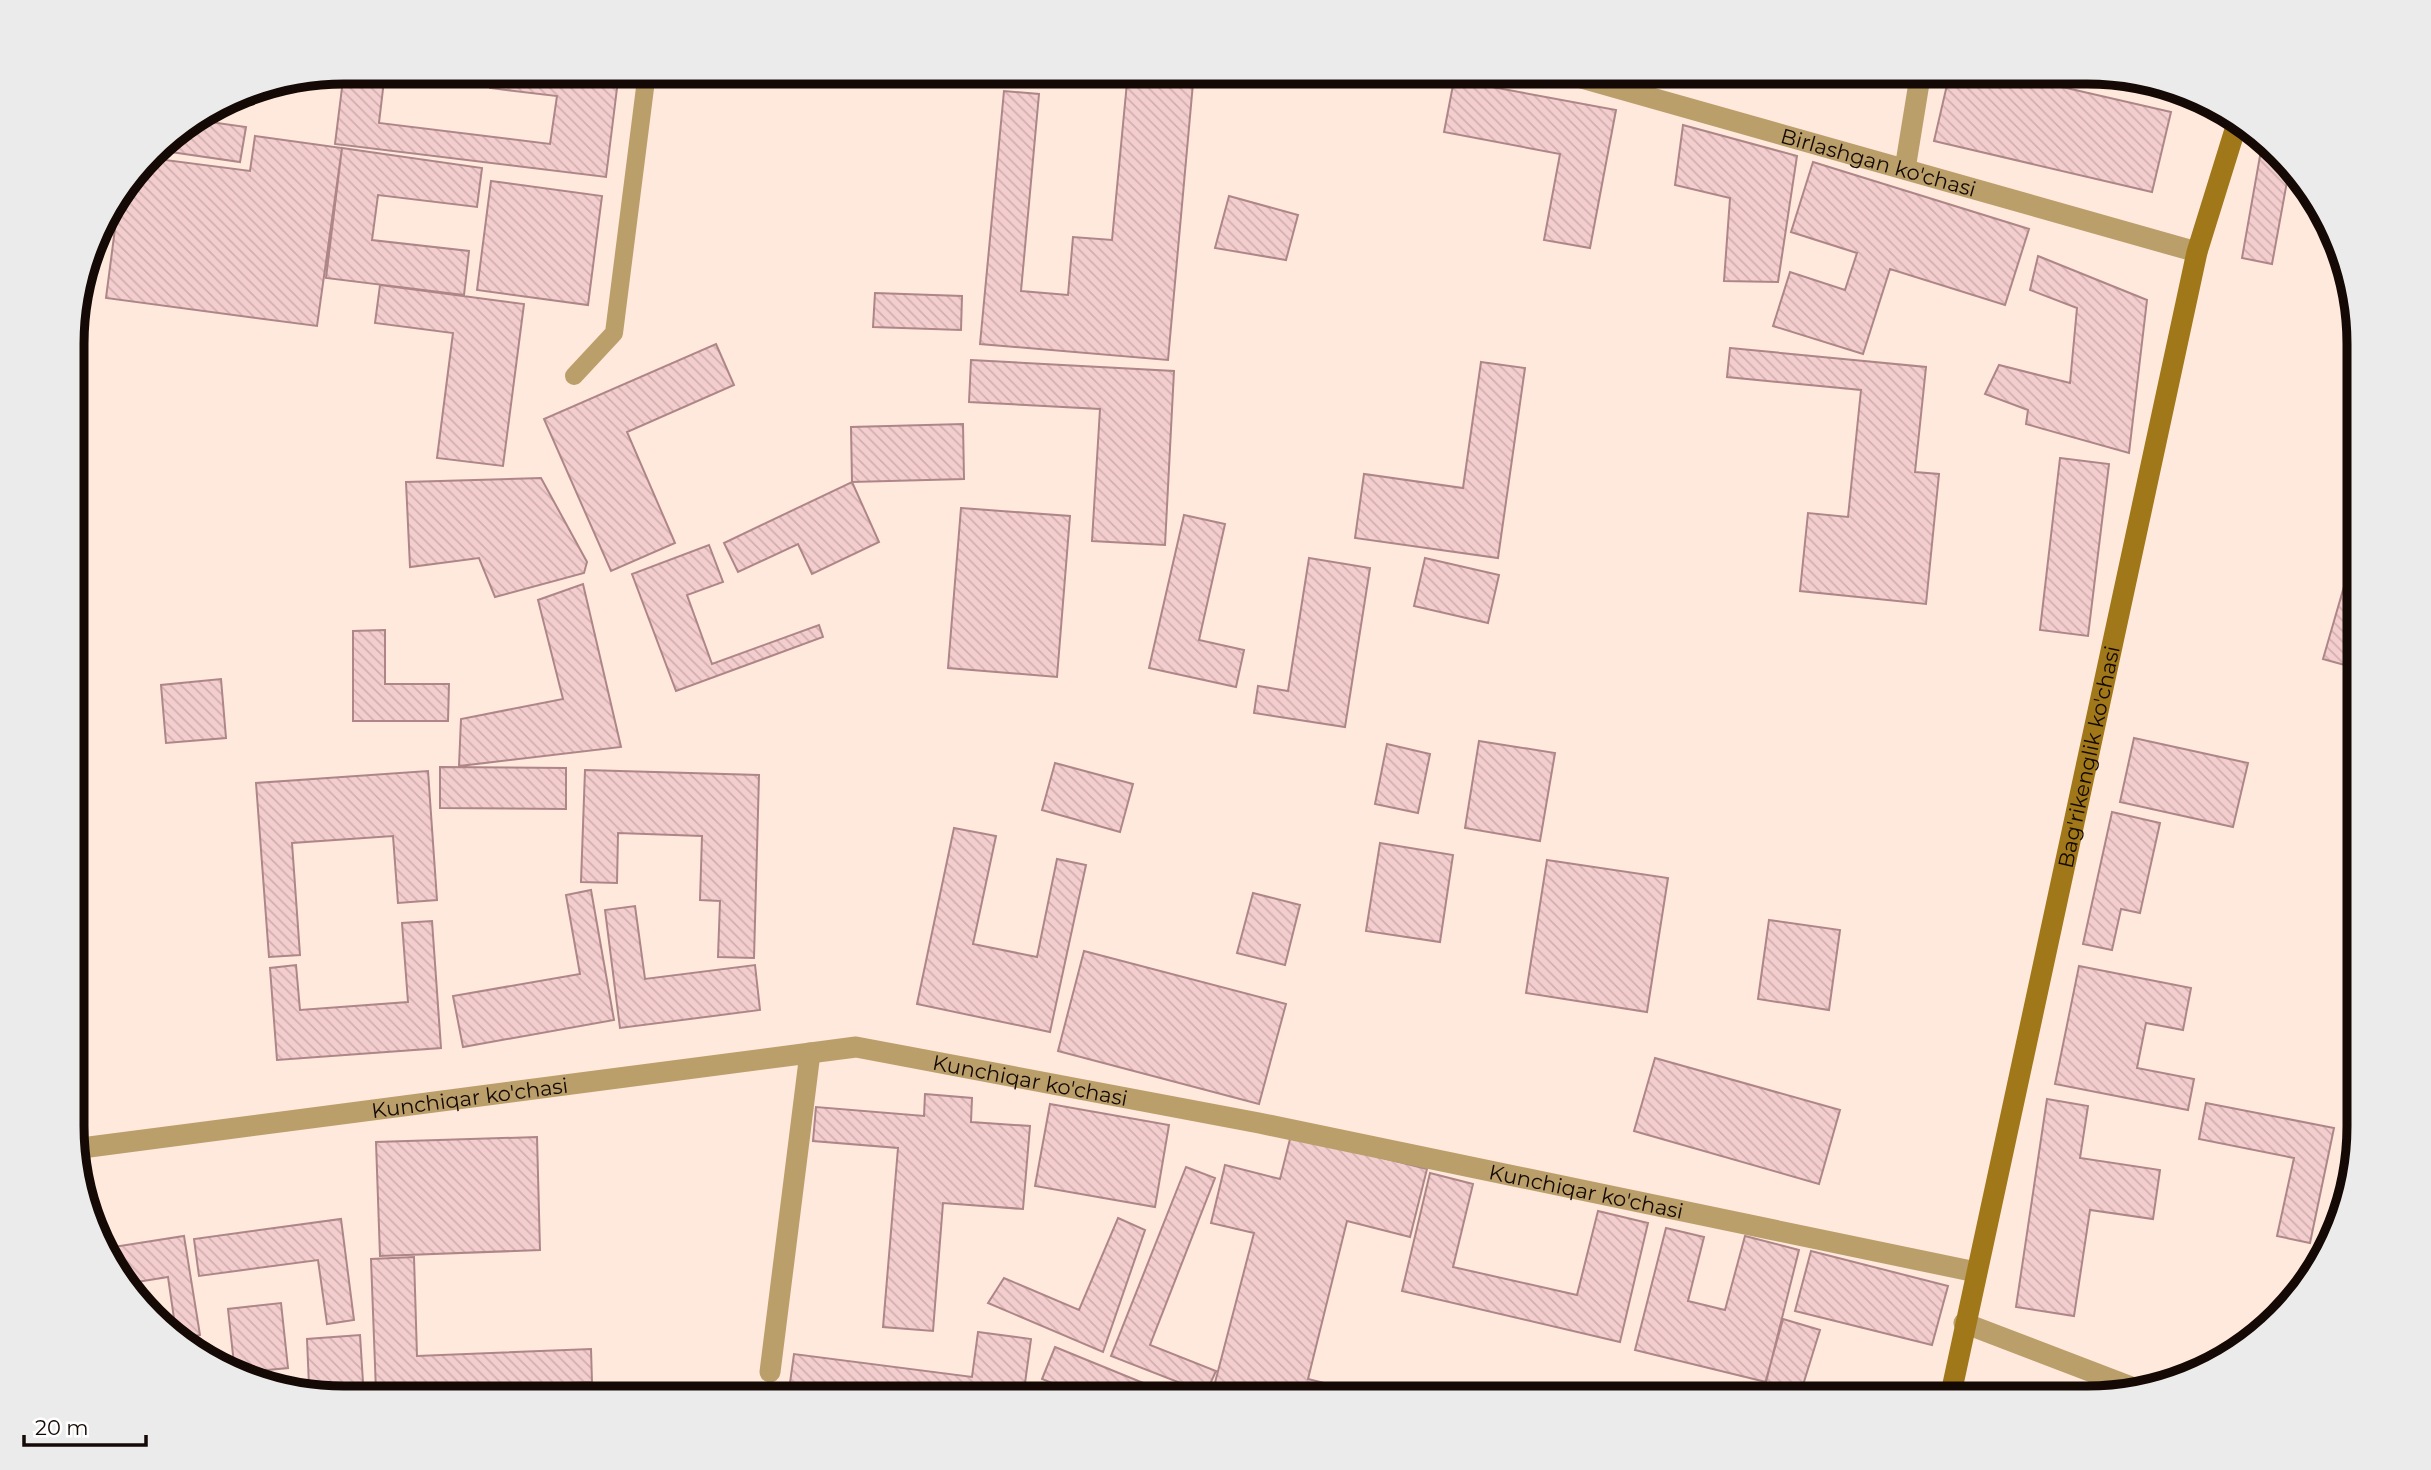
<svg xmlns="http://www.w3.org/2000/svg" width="2431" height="1470" font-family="Montserrat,sans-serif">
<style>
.building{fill:url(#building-back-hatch);stroke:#ae8688;stroke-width:2}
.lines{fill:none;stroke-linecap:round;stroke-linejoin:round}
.service{stroke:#ba9f6b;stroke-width:18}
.minor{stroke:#ba9f6b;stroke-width:21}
.secondary{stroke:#a07819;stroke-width:21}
.labels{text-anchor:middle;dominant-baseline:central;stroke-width:6;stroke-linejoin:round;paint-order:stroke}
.street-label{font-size:21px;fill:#140904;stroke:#fff}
.rim{fill:none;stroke:#140904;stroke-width:9}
</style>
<defs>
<pattern id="building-back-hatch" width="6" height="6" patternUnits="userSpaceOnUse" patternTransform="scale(1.75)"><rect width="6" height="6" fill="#f4cece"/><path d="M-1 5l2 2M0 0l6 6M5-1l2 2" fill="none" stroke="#d0b0af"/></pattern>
</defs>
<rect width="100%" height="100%" fill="#ffe8dc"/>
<!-- building -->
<path class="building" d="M344,72H385L379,123L550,144L557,96L490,88L492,72H619L606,177L335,144Z
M709,72H839L837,84Z
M1128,72H1194L1168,360L980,344L1004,91L1039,94L1021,291L1068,295L1073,237L1112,240Z
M1950,72H2038L2036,81L2171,112L2152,192L1934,141Z
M1454,80L1616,110L1590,248L1544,240L1560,154L1444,132Z
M196,120L246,127L240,162L157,150L164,140Z
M1683,125L1797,156L1778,282L1724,281L1730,198L1675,185Z
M255,136L342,148L317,326L106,298L119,198L150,158L250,171Z
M2263,139L2290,165L2272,264L2242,258Z
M342,148L482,168L477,207L378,195L372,240L469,251L464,295L326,278Z
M1813,162L2029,229L2005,305L1890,269L1863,354L1773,326L1790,272L1845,290L1857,253L1791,232Z
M491,181L602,196L588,305L477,290Z
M1229,196L1298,215L1286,260L1215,248Z
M2038,256L2147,300L2129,453L2026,424L2028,410L1985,394L1999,365L2070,383L2077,308L2030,290Z
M380,285L524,304L503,466L437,458L453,333L375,323Z
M875,293L962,296L961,330L873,327Z
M2353,330L2359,331V445L2344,443Z
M716,344L734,385L627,432L675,543L611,571L544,419Z
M1730,348L1926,367L1915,472L1939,474L1926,604L1800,591L1808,513L1848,517L1861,390L1727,377Z
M971,360L1174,371L1165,545L1092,541L1100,409L969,402Z
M1481,362L1525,368L1498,558L1355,538L1364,474L1463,488Z
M963,424L964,479L852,482L851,427Z
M2060,458L2109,464L2088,636L2040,630Z
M541,478L587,562L584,573L495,597L479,558L410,567L406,482Z
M852,482L879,542L812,574L798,544L738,572L724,543Z
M2359,487V527L2347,523Z
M961,508L1070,516L1057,677L948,668Z
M1184,515L1225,524L1199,640L1244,650L1236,687L1149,668Z
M709,545L723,582L687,595L712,664L819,625L823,637L676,691L632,574Z
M2356,545L2359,546V669L2323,659Z
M1309,558L1370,568L1345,727L1254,713L1258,686L1288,691Z
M1425,558L1499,575L1488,623L1414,606Z
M583,584L621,747L459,766L461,719L563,699L538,600Z
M385,630V684H449L448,721H353V631Z
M221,679L226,738L166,743L161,685Z
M2134,738L2248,763L2233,827L2120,802Z
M1479,741L1555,753L1540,841L1465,828Z
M1387,744L1430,754L1418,813L1375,804Z
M1055,763L1133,784L1120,832L1042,810Z
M440,767L566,768V809L440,808Z
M585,770L759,775L754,958L718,957L720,901L700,900L702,836L618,833L617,883L581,882Z
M428,771L437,900L398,903L393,836L292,843L300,955L269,957L256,783Z
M2112,812L2160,823L2140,913L2121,909L2112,950L2083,944Z
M954,828L996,836L973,944L1037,957L1057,859L1086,865L1050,1032L917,1004Z
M1380,843L1453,855L1440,942L1366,931Z
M1547,860L1668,878L1647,1012L1526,993Z
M591,890L614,1020L463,1047L453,996L580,974L566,895Z
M1253,893L1300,905L1285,965L1237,953Z
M635,906L645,979L755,965L760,1010L620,1028L605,910Z
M1769,920L1840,930L1829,1010L1758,999Z
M432,921L441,1048L277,1060L270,968L296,965L300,1010L408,1002L402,923Z
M1084,951L1286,1004L1259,1104L1058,1051Z
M2079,966L2191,988L2183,1030L2146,1023L2137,1068L2194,1079L2188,1110L2055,1084Z
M1655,1058L1840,1110L1819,1184L1634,1131Z
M74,1061H77L84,1109L74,1110Z
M925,1094L972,1098L971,1122L1030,1126L1023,1209L943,1203L933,1331L883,1327L898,1148L813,1141L816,1107L924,1116Z
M2047,1099L2088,1106L2080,1158L2160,1170L2153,1219L2090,1210L2074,1316L2016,1307Z
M2206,1103L2334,1128L2310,1243L2277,1236L2294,1158L2199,1139Z
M1050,1104L1169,1125L1155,1207L1035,1186Z
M1291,1135L1427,1169L1410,1237L1347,1221L1308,1379L1384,1398H1211L1254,1233L1211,1223L1225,1165L1280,1179Z
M537,1137L540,1250L380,1256L376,1142Z
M1186,1167L1215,1178L1150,1345L1216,1371L1206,1393L1111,1356Z
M1430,1173L1473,1184L1453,1267L1577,1295L1598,1211L1648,1223L1620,1342L1402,1291Z
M1118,1218L1145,1230L1103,1352L988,1303L1004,1278L1079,1310Z
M341,1219L354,1320L327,1324L318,1260L199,1276L194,1239Z
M1666,1228L1704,1237L1688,1301L1725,1310L1745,1236L1799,1250L1766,1382L1635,1350Z
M184,1236L200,1335L183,1338L176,1332L168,1277L125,1284L117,1277L107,1248Z
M1811,1251L1948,1286L1932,1345L1795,1311Z
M414,1257L417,1356L591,1349L592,1382L376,1391L371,1259Z
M281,1303L288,1368L235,1373L228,1309Z
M1783,1319L1820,1330L1799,1398H1761Z
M978,1332L1031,1339L1023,1398L788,1397L794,1354L972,1377Z
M360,1335L364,1398L273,1389L309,1386L307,1339Z
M1055,1347L1180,1398H1089L1042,1379Z"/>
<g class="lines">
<!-- service -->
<path class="service" d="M574,376L614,333L647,72"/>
<!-- minor -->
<g class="minor">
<path id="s1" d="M1560,72L2197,252"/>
<path d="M1905,169L1919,83L1917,72"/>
<path id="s2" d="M74,1149L856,1047L1259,1123L1976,1272"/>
<path d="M1964,1323L2134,1388"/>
<path d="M770,1372L810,1053"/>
</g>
<!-- secondary -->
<path class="secondary" id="s3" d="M1950,1398L2197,252L2238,120"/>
</g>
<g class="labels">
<!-- street labels -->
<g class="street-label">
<text stroke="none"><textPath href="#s1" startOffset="331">Birlashgan ko'chasi</textPath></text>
<text stroke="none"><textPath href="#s3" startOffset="656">Bag'rikenglik ko'chasi</textPath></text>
<text stroke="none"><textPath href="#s2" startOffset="966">Kunchiqar ko'chasi</textPath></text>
<text stroke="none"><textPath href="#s2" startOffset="399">Kunchiqar ko'chasi</textPath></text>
<text stroke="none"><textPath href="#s2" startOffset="1533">Kunchiqar ko'chasi</textPath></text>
</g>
</g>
<!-- crop -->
<path d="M0 0H2431V1470H0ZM344 84H2087A260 260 0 0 1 2347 344V1126A260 260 0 0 1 2087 1386H344A260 260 0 0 1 84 1126V344A260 260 0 0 1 344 84Z" fill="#ecebeb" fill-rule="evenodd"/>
<path class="rim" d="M344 84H2087A260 260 0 0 1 2347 344V1126A260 260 0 0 1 2087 1386H344A260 260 0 0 1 84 1126V344A260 260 0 0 1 344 84Z"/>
<!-- scale -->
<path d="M24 1435v10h122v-10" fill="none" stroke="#140904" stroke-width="3.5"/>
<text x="35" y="1435" font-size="21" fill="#140904" stroke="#ffffff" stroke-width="5" paint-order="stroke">20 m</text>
</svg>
